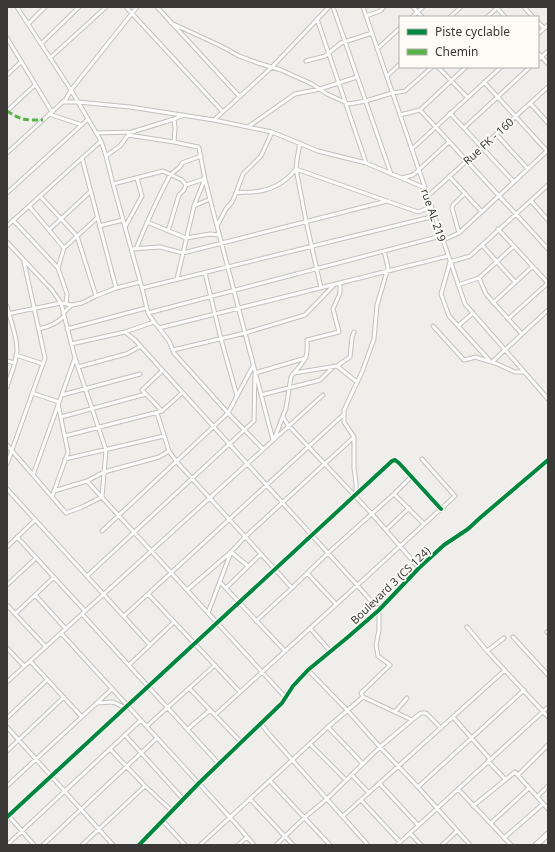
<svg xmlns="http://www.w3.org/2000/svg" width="555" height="852" font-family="'Noto Sans',sans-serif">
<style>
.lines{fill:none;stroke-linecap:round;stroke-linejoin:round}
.minor-casing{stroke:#c1c0be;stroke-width:5}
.primary-casing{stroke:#c1c0be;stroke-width:7}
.minor{stroke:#fdfcfc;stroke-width:3}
.primary{stroke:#fdfcfc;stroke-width:5}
.quiet{stroke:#56b346;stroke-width:3;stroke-dasharray:6 3;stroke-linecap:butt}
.cycleway-casing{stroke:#fefbf7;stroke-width:6}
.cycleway{stroke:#00873e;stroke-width:4}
.labels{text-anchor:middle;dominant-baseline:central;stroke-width:3.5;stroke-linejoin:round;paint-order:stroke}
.street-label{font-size:11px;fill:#3a3937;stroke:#fefbf7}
</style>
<rect width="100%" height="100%" fill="#f0eeeb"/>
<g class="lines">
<defs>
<path id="minor" d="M17,7L71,90L101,141L106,156L113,184L142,288L148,313L154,322L125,332L71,344
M126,7L223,112
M157,7L240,97
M333,7L391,174
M363,7L465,304L548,399
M413,7L422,17
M524,7L533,17
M497,8L505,17
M366,16L380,11L384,7
M412,17L423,7
M450,17L461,7
M487,17L498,7
M317,19L366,163
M538,22L544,28
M171,23L221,46L239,56L258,63L281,70L312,84L327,94L349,104L366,101L392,93L405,91L432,67
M28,24L45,7
M538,34L548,25
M7,38L52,112
M41,44L79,7
M377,49L400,28
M538,53L548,64
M50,58L106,7
M538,60L548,51
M306,61L325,56L341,43L372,33
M438,67L467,97
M7,75L21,62
M387,76L400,64
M484,82L548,152
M62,102H78L130,107L214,120L272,132L318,151L366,163L425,188
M530,103L548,123
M420,110L548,249
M7,111L35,85
M450,113L514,182
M49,114L82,125
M400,115L420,110L466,67
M174,119L175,128L174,142
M214,120L272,67L329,7
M248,127L295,94L320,89L357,77
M464,128L530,67
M96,133L132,132L174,119L184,115
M496,134L528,169
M128,135L174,142L198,147L199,148L205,180L273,440
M300,143L297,159L296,169L306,221L321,288
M412,149L501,67
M7,153L66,99L71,90L137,7
M106,156L120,146L128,135
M82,158L116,288
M449,176L482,212
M402,178L413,175L449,142
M113,184L163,171L182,180L186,185
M186,185L204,179
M7,193L88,119
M236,193C242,192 247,192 252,192C270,191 285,183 296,169L418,212L431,207
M40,196L77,236L96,296L82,303L72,305
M428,196L548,87
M531,201L548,220
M29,206L64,248
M194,206L204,181
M13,220L58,268
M147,222L186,238L210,234L219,235
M7,226L101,141
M99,226L123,220
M217,226L226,209L232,202L236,193L243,174L261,156L272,132
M125,227L142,196L137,178
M498,229L548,283
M49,230L90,192
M168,231L179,195L184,190L186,185
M459,233L452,208L453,205L465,193
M443,240L459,233L547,151
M7,242L52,290L61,303L75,358L78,367L106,450L102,497L82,507L66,513L7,445
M482,245L515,282
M131,249L160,247L183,253L387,201
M136,249C146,224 157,200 169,177C172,171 180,170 182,163L201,156
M205,273L221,339L237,396
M479,278L486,294L522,334
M177,279L194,206L210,199
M458,285L479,278L514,246
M142,288L435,216
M96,296L116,288L140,282
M493,303L532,267
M66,304L67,294L58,268L64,248L97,218
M7,306C10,320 17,335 17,350C17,361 10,376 7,387
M148,313L441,236
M7,314L61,303L72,305L63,313
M508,319L548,283
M154,322L159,328L448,256
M433,326L464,360L476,357L478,358L495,363L515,372H523
M458,326L473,313
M159,328L169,341L174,353L228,413L263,449
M39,329C48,327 58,323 64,316
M67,329L146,308
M125,332L135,340L357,585L379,610V630L376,645L378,656L390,665L361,693L363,697
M173,350L245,333L305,315L334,285
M16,355L43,364
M7,361L15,363
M490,361L449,316L441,294L450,262L470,256L548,185
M492,362L548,310
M337,366L357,382
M78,367L126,354L139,347
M294,373L337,366L350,357L352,337L354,332
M32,393L59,402
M62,395L140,374
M261,395L320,380L334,366
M162,411L142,390L162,371
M157,413L169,451L176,461L292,588
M61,417L146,394
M283,417L288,425L372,514L419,568
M65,436L162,411L182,393
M275,437L286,408L291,377C295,370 304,364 306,356C308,351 307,345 307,340L339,332L333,309L340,293V283
M65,459L164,436
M7,464L45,358L24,262
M33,475L75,358
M87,481L286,698
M7,489L150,645
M54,491L87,481L104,472L159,457L169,451
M355,494C358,486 355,477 354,469C354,458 354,448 354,437L344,422V410L362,372L374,339L377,305L388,268L386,259L384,251
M394,494L424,524
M52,497L68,452L58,404
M386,530L409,508
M102,531L228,413L253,366
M17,537L85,611
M7,547L35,520
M307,573L336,604
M87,576L254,421L255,373L306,358
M220,582L285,651
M7,585L36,558
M226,588L261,554
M187,590L231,552L245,537L354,437
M148,594L240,692
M35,595L66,629
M7,605L46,647
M208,613L231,552L248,566
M15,614L54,577
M82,614L219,764
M124,616L343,415
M256,621L292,588L328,553L394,494L412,476
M467,627L487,651L548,717
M310,628L330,651
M547,632L548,633
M61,633L236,824L254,845
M513,637L548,675
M7,648L24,666
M487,651L504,638
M30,661L82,717
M129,665L174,622
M308,670L347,710L380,747L418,787L470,845
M7,682L323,395
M189,688L241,742
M363,697L412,720
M97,703L113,702L126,708
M395,712L407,698
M215,715L455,496L422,459
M453,717L490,759
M7,718L47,680
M261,724L270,735L368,845
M147,726L215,665
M7,727L113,845
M328,727L363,764
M188,729L210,710
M125,735L183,799
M310,744L346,780
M110,749L145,786L172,811
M7,751L64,697
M488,761L505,779
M352,775L369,793
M518,775L548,745
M270,781L330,845
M379,783L418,825
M7,786L112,689
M418,787L524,690
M458,789L511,845
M537,797L548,786
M250,799L293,845
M361,800L400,842
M473,806L515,772L548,809
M7,814L34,845
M343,816L505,670
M7,817L392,461L395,460L399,463L441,509
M163,821L185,845
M491,823L529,788
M410,833L421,845
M504,838L543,804
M7,845L141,720
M43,845L157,738
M82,845L145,786
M139,845L199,783L282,703L293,686L308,670L348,637L379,610L419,568L444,545L468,529L481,517L548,460
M200,845L328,727L363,697
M238,845L247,837
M276,845L305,817L327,799L380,747L412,720L421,713H426L441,728
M397,845L548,707
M442,845L457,831"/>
<path id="primary" d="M536,845L548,834"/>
</defs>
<!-- minor casing -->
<use href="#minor" class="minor-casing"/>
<!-- primary casing -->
<use href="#primary" class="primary-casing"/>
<!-- minor -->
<use href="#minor" class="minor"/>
<!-- primary -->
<use href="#primary" class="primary"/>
<!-- quiet -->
<path class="quiet" d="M7,111C23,121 25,120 43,120"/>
<defs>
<path id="cycleway" d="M7,817L392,461L395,460L399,463L441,509
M139,845L199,783L282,703L293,686L308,670L348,637L379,610L419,568L444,545L468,529L481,517L548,460"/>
</defs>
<!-- cycleway casing -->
<use href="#cycleway" class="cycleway-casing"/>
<!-- cycleway -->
<use href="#cycleway" class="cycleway"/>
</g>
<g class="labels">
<!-- street labels -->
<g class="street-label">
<text transform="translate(488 141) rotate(-42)">Rue FK - 160</text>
<text transform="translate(434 215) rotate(71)">rue AL 219</text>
<text transform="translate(390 585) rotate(-44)">Boulevard 3 (CS 124)</text>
</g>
</g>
<!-- border -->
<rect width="555" height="852" fill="none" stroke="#3a3937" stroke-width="16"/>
<!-- legend -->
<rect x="399" y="16" width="140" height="52" fill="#fefbf7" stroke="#b0adaa"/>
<rect x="407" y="29" width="20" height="6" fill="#00873e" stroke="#b0adaa"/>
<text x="435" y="36" font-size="12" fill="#3a3937">Piste cyclable</text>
<rect x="407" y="49" width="20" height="6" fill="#56b346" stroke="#b0adaa"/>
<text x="435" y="56" font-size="12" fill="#3a3937">Chemin</text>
</svg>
